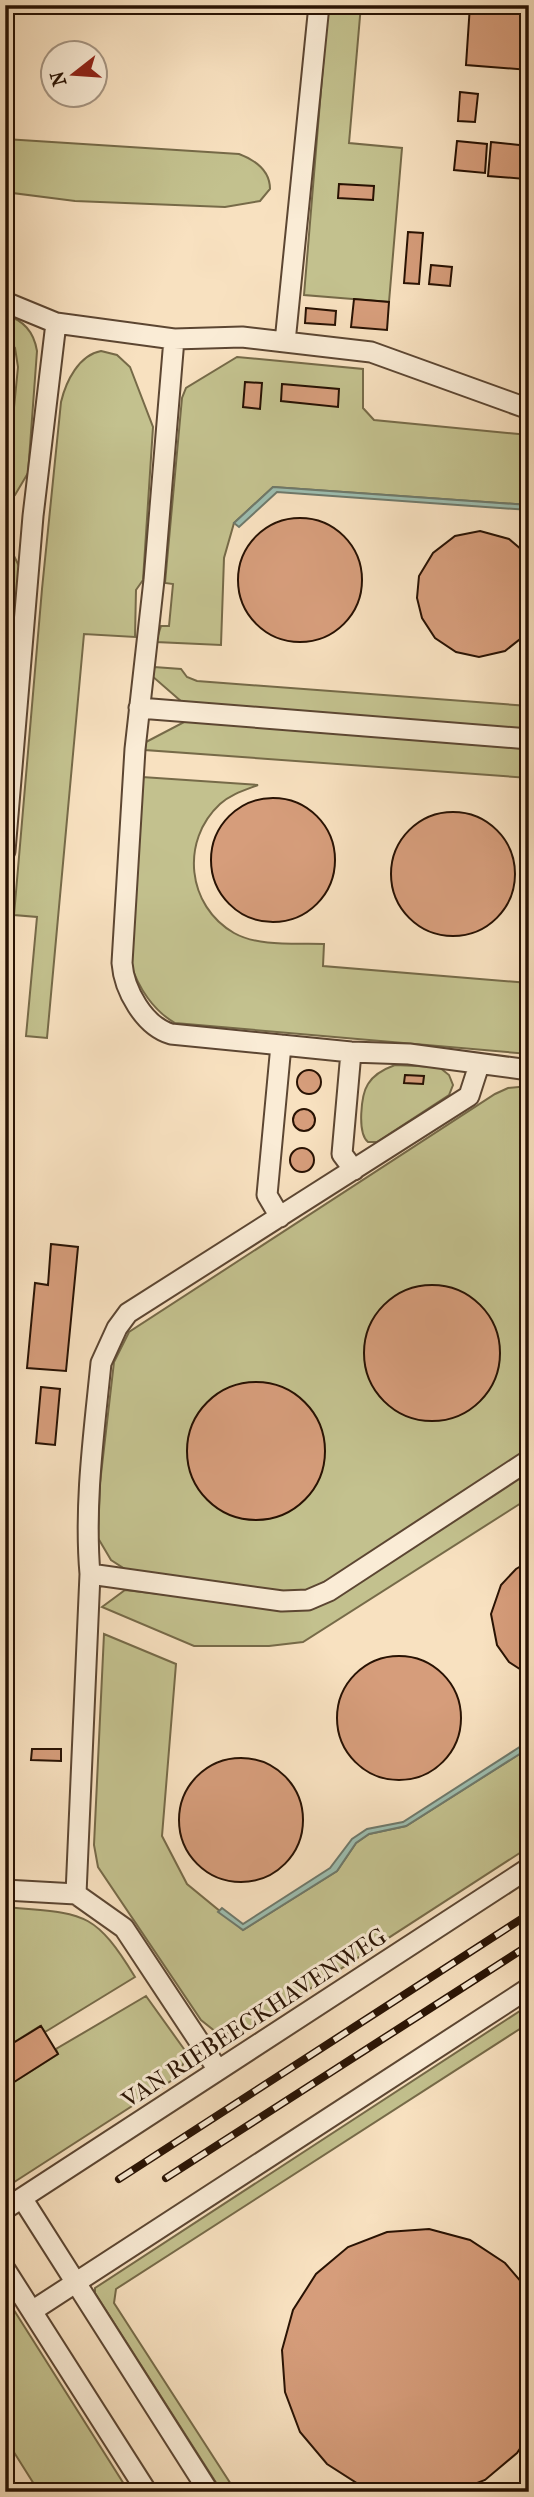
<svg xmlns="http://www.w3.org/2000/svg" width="534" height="2497" font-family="'IM FELL French Canon',serif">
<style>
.green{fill:#c3c18e;stroke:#766a48;stroke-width:2}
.water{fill:#9dbeb0;stroke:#6e796b;stroke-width:2}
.building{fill:#d69d7b;stroke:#281203;stroke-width:2}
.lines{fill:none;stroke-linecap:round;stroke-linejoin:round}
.lane-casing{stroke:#5c4632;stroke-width:23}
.lane{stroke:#faecd6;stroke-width:19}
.rail-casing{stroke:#281203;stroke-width:8}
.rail{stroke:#faecd6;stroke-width:5;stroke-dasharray:16;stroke-linecap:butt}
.labels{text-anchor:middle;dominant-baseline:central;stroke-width:6;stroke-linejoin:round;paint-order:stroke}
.street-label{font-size:24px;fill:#281203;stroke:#faecd6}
</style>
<rect width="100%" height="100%" fill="#f8e1c0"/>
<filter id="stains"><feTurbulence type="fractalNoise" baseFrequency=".00286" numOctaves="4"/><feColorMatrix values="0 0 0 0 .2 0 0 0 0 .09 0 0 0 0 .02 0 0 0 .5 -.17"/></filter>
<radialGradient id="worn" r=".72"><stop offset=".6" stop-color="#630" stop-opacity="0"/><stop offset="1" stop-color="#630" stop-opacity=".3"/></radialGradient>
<!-- green -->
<path class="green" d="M328,5H361L349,143L402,148L389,302L304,295Z
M5,139L239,154C255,160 270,171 270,189L260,201L225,207L75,201L5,192Z
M5,315C24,320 34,332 37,351L28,473L15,495L9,492L7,478L18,367L15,348L5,336Z
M101,351L117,355L130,367L153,427L143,580L136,590L135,637L84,634L47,1038L26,1036L37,917L14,915L42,589L61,402C66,381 79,355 101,351Z
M237,357L363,369V408L374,420L529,435V505L273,487L234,523L224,558L221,645L156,642L161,626H169L173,584L165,583L182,398L186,388Z
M9,546L21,570L5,749V577Z
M154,667L181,669L187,677L197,681L529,706V730L182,702L152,676Z
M186,721L529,749V778L145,750L146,742Z
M142,777L258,785C245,790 231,794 220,804C180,841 187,906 234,933C259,947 296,943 324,944L323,966L529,983V1054L175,1023C154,1011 138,988 131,964Z
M395,1065L439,1067L449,1075L453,1085L449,1095L377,1142H368C357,1133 361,1095 368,1084C374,1074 384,1069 395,1065Z
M529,1086V1449L334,1577L307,1591L281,1592L125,1569L111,1560L98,1538L100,1483L114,1362L129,1332L495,1094L508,1088Z
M529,1471V1498L303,1642L269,1646H194L102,1607L125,1590L292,1609L315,1608L334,1598Z
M104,1634L176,1664L162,1836L187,1884L243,1930L337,1871L356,1843L369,1834L406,1826L529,1748V1847L240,2034L216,2032L201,2020L98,1867L94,1845Z
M5,1907C82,1914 93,1908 135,1977L45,2032L40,2026L5,2048Z
M146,1996L184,2049L185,2060L177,2077L5,2188V2075L11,2084L58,2054L56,2049Z
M529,2005V2023L116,2289L114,2303L236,2492H222L95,2293V2288Z
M5,2296L129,2492H39L5,2438Z"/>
<!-- water -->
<path class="water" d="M273,487L529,505V510L277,492L239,527L234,523Z
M529,1741V1748L406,1826L369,1834L356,1843L337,1871L243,1930L218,1912L222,1908L243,1924L330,1868L352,1839L367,1829L403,1822Z"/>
<!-- building -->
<path class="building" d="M470,5H529V70L466,65Z
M460,92L478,94L475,122L458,121Z
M457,141L487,144L485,173L454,170Z
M491,142L528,146L525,179L488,176Z
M339,184L374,186L373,200L338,198Z
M408,232L423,233L419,284L404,283Z
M431,265L452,267L450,286L429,284Z
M354,299L389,302L387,330L351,327Z
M306,308L336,311L335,325L305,323Z
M245,382L262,383L260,409L243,407Z
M282,384L339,389L338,407L281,401Z
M238 580a62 62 0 1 1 124 0a62 62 0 1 1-124 0Z
M480,531L509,539L529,556V632L505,651L479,657L456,652L435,638L422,618L417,598L419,576L433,553L455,536Z
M211 860a62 62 0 1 1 124 0a62 62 0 1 1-124 0Z
M391 874a62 62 0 1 1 124 0a62 62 0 1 1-124 0Z
M297 1082a12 12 0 1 1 24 0a12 12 0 1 1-24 0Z
M405,1075L424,1076L423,1084L404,1083Z
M293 1120a11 11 0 1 1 22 0a11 11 0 1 1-22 0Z
M290 1160a12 12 0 1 1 24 0a12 12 0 1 1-24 0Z
M51,1244L78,1247L66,1371L27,1368L35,1283L48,1285Z
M364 1353a68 68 0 1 1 136 0a68 68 0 1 1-136 0Z
M187 1451a69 69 0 1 1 138 0a69 69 0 1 1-138 0Z
M41,1387L60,1389L55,1445L36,1443Z
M528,1562H529V1675L509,1662L497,1645L491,1614L501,1585L516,1569Z
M337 1718a62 62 0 1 1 124 0a62 62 0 1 1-124 0Z
M32,1749H61V1761L31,1760Z
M179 1820a62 62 0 1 1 124 0a62 62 0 1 1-124 0Z
M41,2026L58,2054L11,2084L5,2075V2048Z
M429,2229L470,2240L505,2263L529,2291V2435L517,2453L485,2480L454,2492H381L363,2487L327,2464L300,2432L285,2392L282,2350L293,2310L316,2274L348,2247L387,2232Z"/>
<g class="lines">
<defs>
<path id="lane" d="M5,302L56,323L174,339L242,337L371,352L529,409
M174,339L154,580L135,749L122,963C124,990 144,1026 171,1034L351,1052L409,1054L529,1070
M285,342L319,5
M139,708L529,739
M5,851L33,516L56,323
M351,1052L342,1154L354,1170
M280,1217L267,1195L281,1045
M90,1574L282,1601L308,1600L329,1591L529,1460
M5,1890L76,1894L124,1928L218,2070
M76,1894L90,1574C84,1504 94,1433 101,1363L117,1328L128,1313L469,1096L479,1065
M22,2198L209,2492
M5,2209L529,1868
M5,2269L147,2492
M32,2311L529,1988"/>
</defs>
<!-- lane casing -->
<use href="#lane" class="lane-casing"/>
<!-- lane -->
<use href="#lane" class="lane"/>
<defs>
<path id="rail" d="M166,2178L529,1945
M119,2179L529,1914"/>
</defs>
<!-- rail casing -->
<use href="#rail" class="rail-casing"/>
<!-- rail -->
<use href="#rail" class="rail"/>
</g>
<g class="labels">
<!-- street labels -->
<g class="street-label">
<text transform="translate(254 2018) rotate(-33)">VAN RIEBEECKHAVENWEG</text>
</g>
</g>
<!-- margin -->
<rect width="534" height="2497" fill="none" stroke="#f8e1c0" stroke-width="28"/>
<rect x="7" y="7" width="520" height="2483" fill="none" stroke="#281203" stroke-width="3.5"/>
<rect x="14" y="14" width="506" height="2469" fill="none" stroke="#281203" stroke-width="2"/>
<!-- north arrow -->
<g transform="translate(74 74) rotate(253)"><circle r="33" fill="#faecd6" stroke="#a69582" stroke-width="2"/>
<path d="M0-5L12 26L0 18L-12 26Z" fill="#8f2418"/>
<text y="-10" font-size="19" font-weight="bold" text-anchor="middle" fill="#281203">N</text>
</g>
<rect width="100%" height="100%" filter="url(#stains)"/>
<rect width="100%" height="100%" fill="url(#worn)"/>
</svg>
